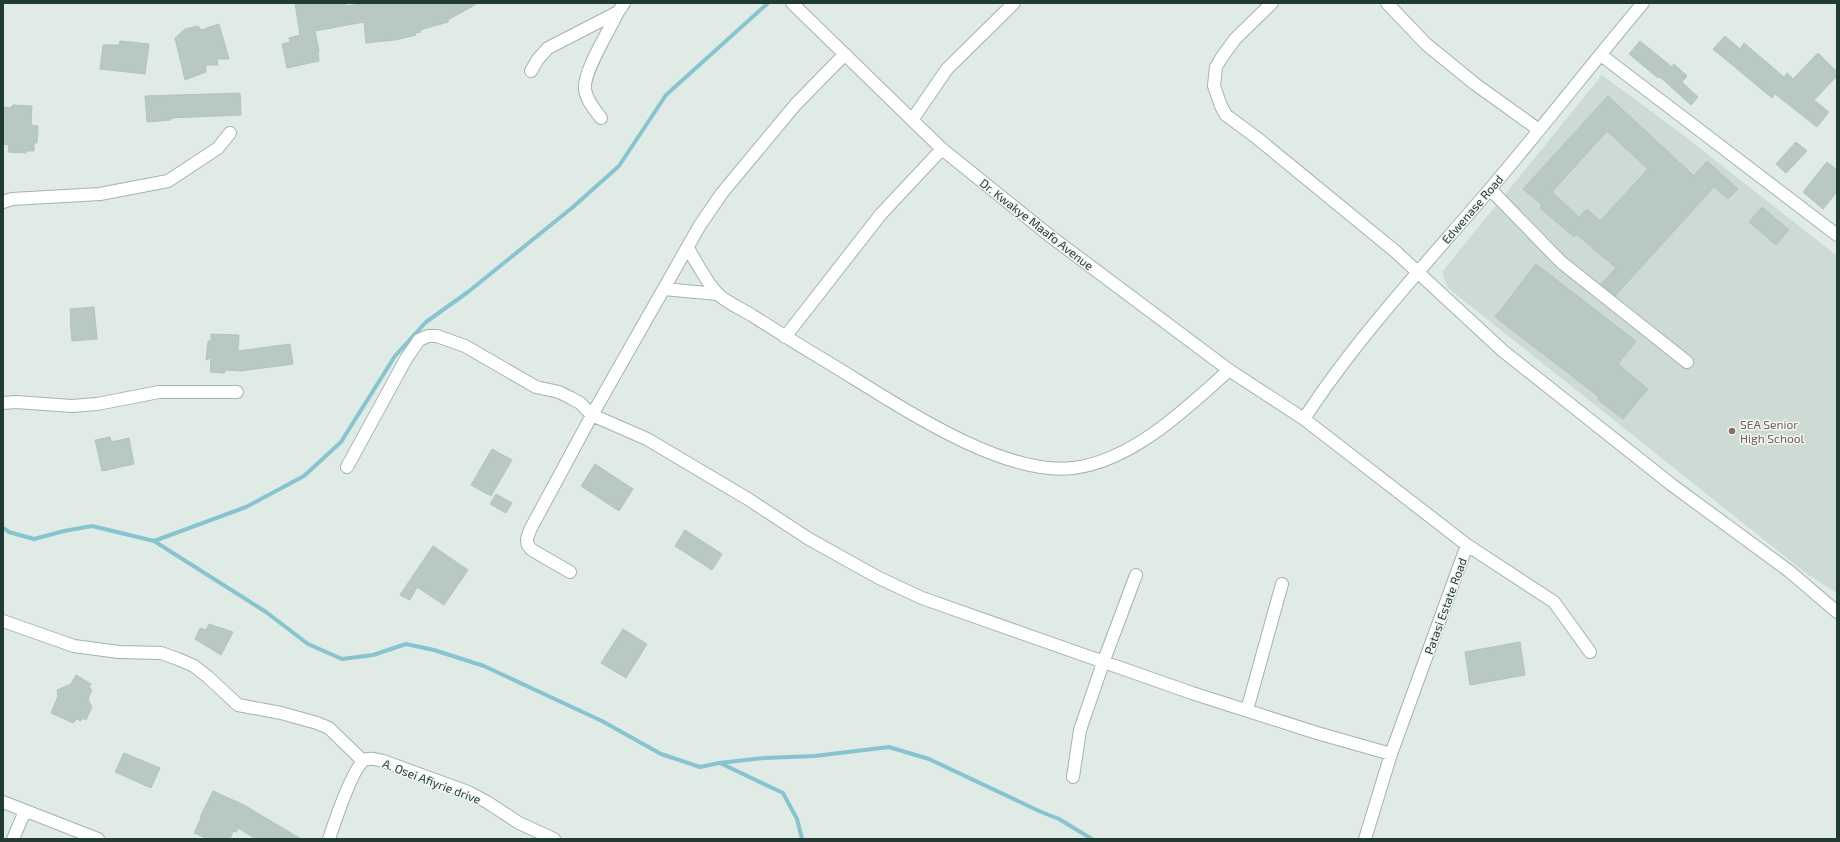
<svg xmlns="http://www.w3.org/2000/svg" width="1840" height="842" font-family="'Exo 2',sans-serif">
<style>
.built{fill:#cedbd5}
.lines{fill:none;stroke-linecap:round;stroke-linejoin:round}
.stream{stroke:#87c4d0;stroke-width:4}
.building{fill:#b8c8c2;stroke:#b2c4bd;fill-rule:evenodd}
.minor-casing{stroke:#a3b3ad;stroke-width:14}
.minor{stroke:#fff;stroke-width:12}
.education-dot{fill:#8d6e63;stroke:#f0f7f4;stroke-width:1.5}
.labels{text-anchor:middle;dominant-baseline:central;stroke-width:3;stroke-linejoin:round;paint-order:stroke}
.street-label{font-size:12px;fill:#213b34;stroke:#f0f7f4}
.education-label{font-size:12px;fill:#785e54;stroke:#f0f7f4;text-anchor:start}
</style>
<rect width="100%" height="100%" fill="#e0ebe6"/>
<!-- built -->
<path class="built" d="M1602,75L1678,131L1837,256V593L1807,574L1448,288L1442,272Z"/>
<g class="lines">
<!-- stream -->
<path class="stream" d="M3,528L9,532L34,539L64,531L92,526L154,541L266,612L308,644L342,659L373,655L406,644L434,650L484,666L602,721L661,754L700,767L719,763L765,758L815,756L889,747L929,759L1039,811L1059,819L1092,839
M154,541L246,507L304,476L341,442L395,356L426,322L468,292L573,207L619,166L666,95L768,3
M720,763L783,793L797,819L802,839"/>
</g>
<!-- building -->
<path class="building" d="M295,3H346V6L369,3H478L448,20V22L420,30L421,32L415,33L416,35L395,40L366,43L364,22L315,31L319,51L318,53L319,61L287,68L282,44L290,42L289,38L300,35Z
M219,24L229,59H217L218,65H206V72L185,80L175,38L185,29L198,26L201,30Z
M1725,36L1740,49L1744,43L1784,77L1787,73L1793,79L1818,53L1837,72V76L1814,100L1829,112L1817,127L1775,94L1772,98L1713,49Z
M120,41L149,44L145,74L100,69L103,45H119Z
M1640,41L1672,67L1674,64L1687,76L1682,82L1698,97L1691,105L1660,77L1658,78L1629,54Z
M240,93L241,115L171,118V120L147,122L145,96Z
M1608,96L1694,176L1707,161L1738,189L1728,199L1714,187L1615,296L1601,284L1616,268L1576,234L1574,237L1540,208L1542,205L1523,189ZM1607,131L1648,169L1600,221L1587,209L1579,217L1552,192Z
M13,105L32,106L31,125L38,126L37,143H34V151H26V153L8,152L9,145L3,144V107L10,108Z
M1796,142L1807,151L1786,173L1776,164Z
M1827,162L1837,170V192L1823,209L1803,192Z
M1762,207L1789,230L1776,245L1749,222Z
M1536,264L1636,341L1618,364L1648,389L1623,419L1597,399L1599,397L1495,317Z
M94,307L97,339L72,341L70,319H71L70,309Z
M211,334L239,335L238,351L290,344L293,364L241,371L226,370L224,373L210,372L211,358L206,360L208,341H211Z
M110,437L111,442L129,438L134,464L102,471L95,440Z
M492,449L512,460L491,496L471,485Z
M595,464L633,489L619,511L581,486Z
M496,494L512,503L506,513L490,504Z
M685,530L722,554L712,570L675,546Z
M433,546L468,570L444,605L417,587L410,600L400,595Z
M209,624L233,632L221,655L195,639L200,628L206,630Z
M623,629L647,644L626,678L601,663Z
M1520,642L1525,675L1470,685L1465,652Z
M76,675L91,684L89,687L92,690L88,699L92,707L86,720L82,718L81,721L77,719L73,723L51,713L58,696L57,690L71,684Z
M124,753L160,768L151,788L115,772Z
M213,791L244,805L301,839H256L238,828L236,832L233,831L230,839H208L194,833L201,818L200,817Z"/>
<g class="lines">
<defs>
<path id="minor" d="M792,3L942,149L1050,236L1229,370L1304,419L1467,545L1391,754L1365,839
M1272,3L1235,39L1222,57L1216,67L1214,86L1221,106L1226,115L1257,138L1396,252L1503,351L1672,485L1789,571L1837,612
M1387,3L1426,44L1475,84L1539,130
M1601,55L1837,235
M531,71L538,59L548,48L618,12L624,3
M601,118C595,110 586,100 585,89C583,72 610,29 618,12
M912,120L947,69L1014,3
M1490,189L1561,262L1687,362
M3,202L12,199L100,194L168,181L218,148L230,133
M688,248C695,260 708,285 718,294C727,303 742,309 753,316C775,330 797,344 819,357C884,395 996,477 1073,468C1132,461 1186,409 1229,370
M664,289L717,294
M785,337L881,214L942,149
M3,403L16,402L72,406L97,404L159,392H237
M1304,419C1355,340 1424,266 1485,195C1539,132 1590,66 1643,3
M347,467L406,359L419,340L428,336H437L465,346L536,387L559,392L571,398L580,403L592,415L700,225L722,193L796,104L845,54
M1467,545L1554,602L1590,652
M570,572L532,550C524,543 527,537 531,528L592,415L647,439L748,499L809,539L879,578L922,598L1192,693L1317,733L1391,754
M3,621L74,646L119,652L161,653L178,659L194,666L208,677L238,705L281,713L317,723L329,728L363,761
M1247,710L1282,584
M1073,777L1080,730L1103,663L1136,575
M3,802L98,839
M13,839L25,811
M329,839C334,824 353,766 365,760C370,757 377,760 383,761L468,792L487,802L519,823L554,839"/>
</defs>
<!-- minor casing -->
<use href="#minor" class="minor-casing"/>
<!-- minor -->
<use href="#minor" class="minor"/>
</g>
<!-- markers -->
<circle class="education-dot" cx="1732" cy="431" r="4"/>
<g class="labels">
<!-- street labels -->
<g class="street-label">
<text transform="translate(1472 209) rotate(-49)">Edwenase Road</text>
<text transform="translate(1037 224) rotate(38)">Dr. Kwakye Maafo Avenue</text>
<text transform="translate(1445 606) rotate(-70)">Patasi Estate Road</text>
<text transform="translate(432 781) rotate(21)">A. Osei Afiyrie drive</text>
</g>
<!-- education labels -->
<g class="education-label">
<text x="1740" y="424">SEA Senior<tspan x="1740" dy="14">High School</tspan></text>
</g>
</g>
<!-- border -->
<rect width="1840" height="842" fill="none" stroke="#213b34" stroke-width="8"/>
</svg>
